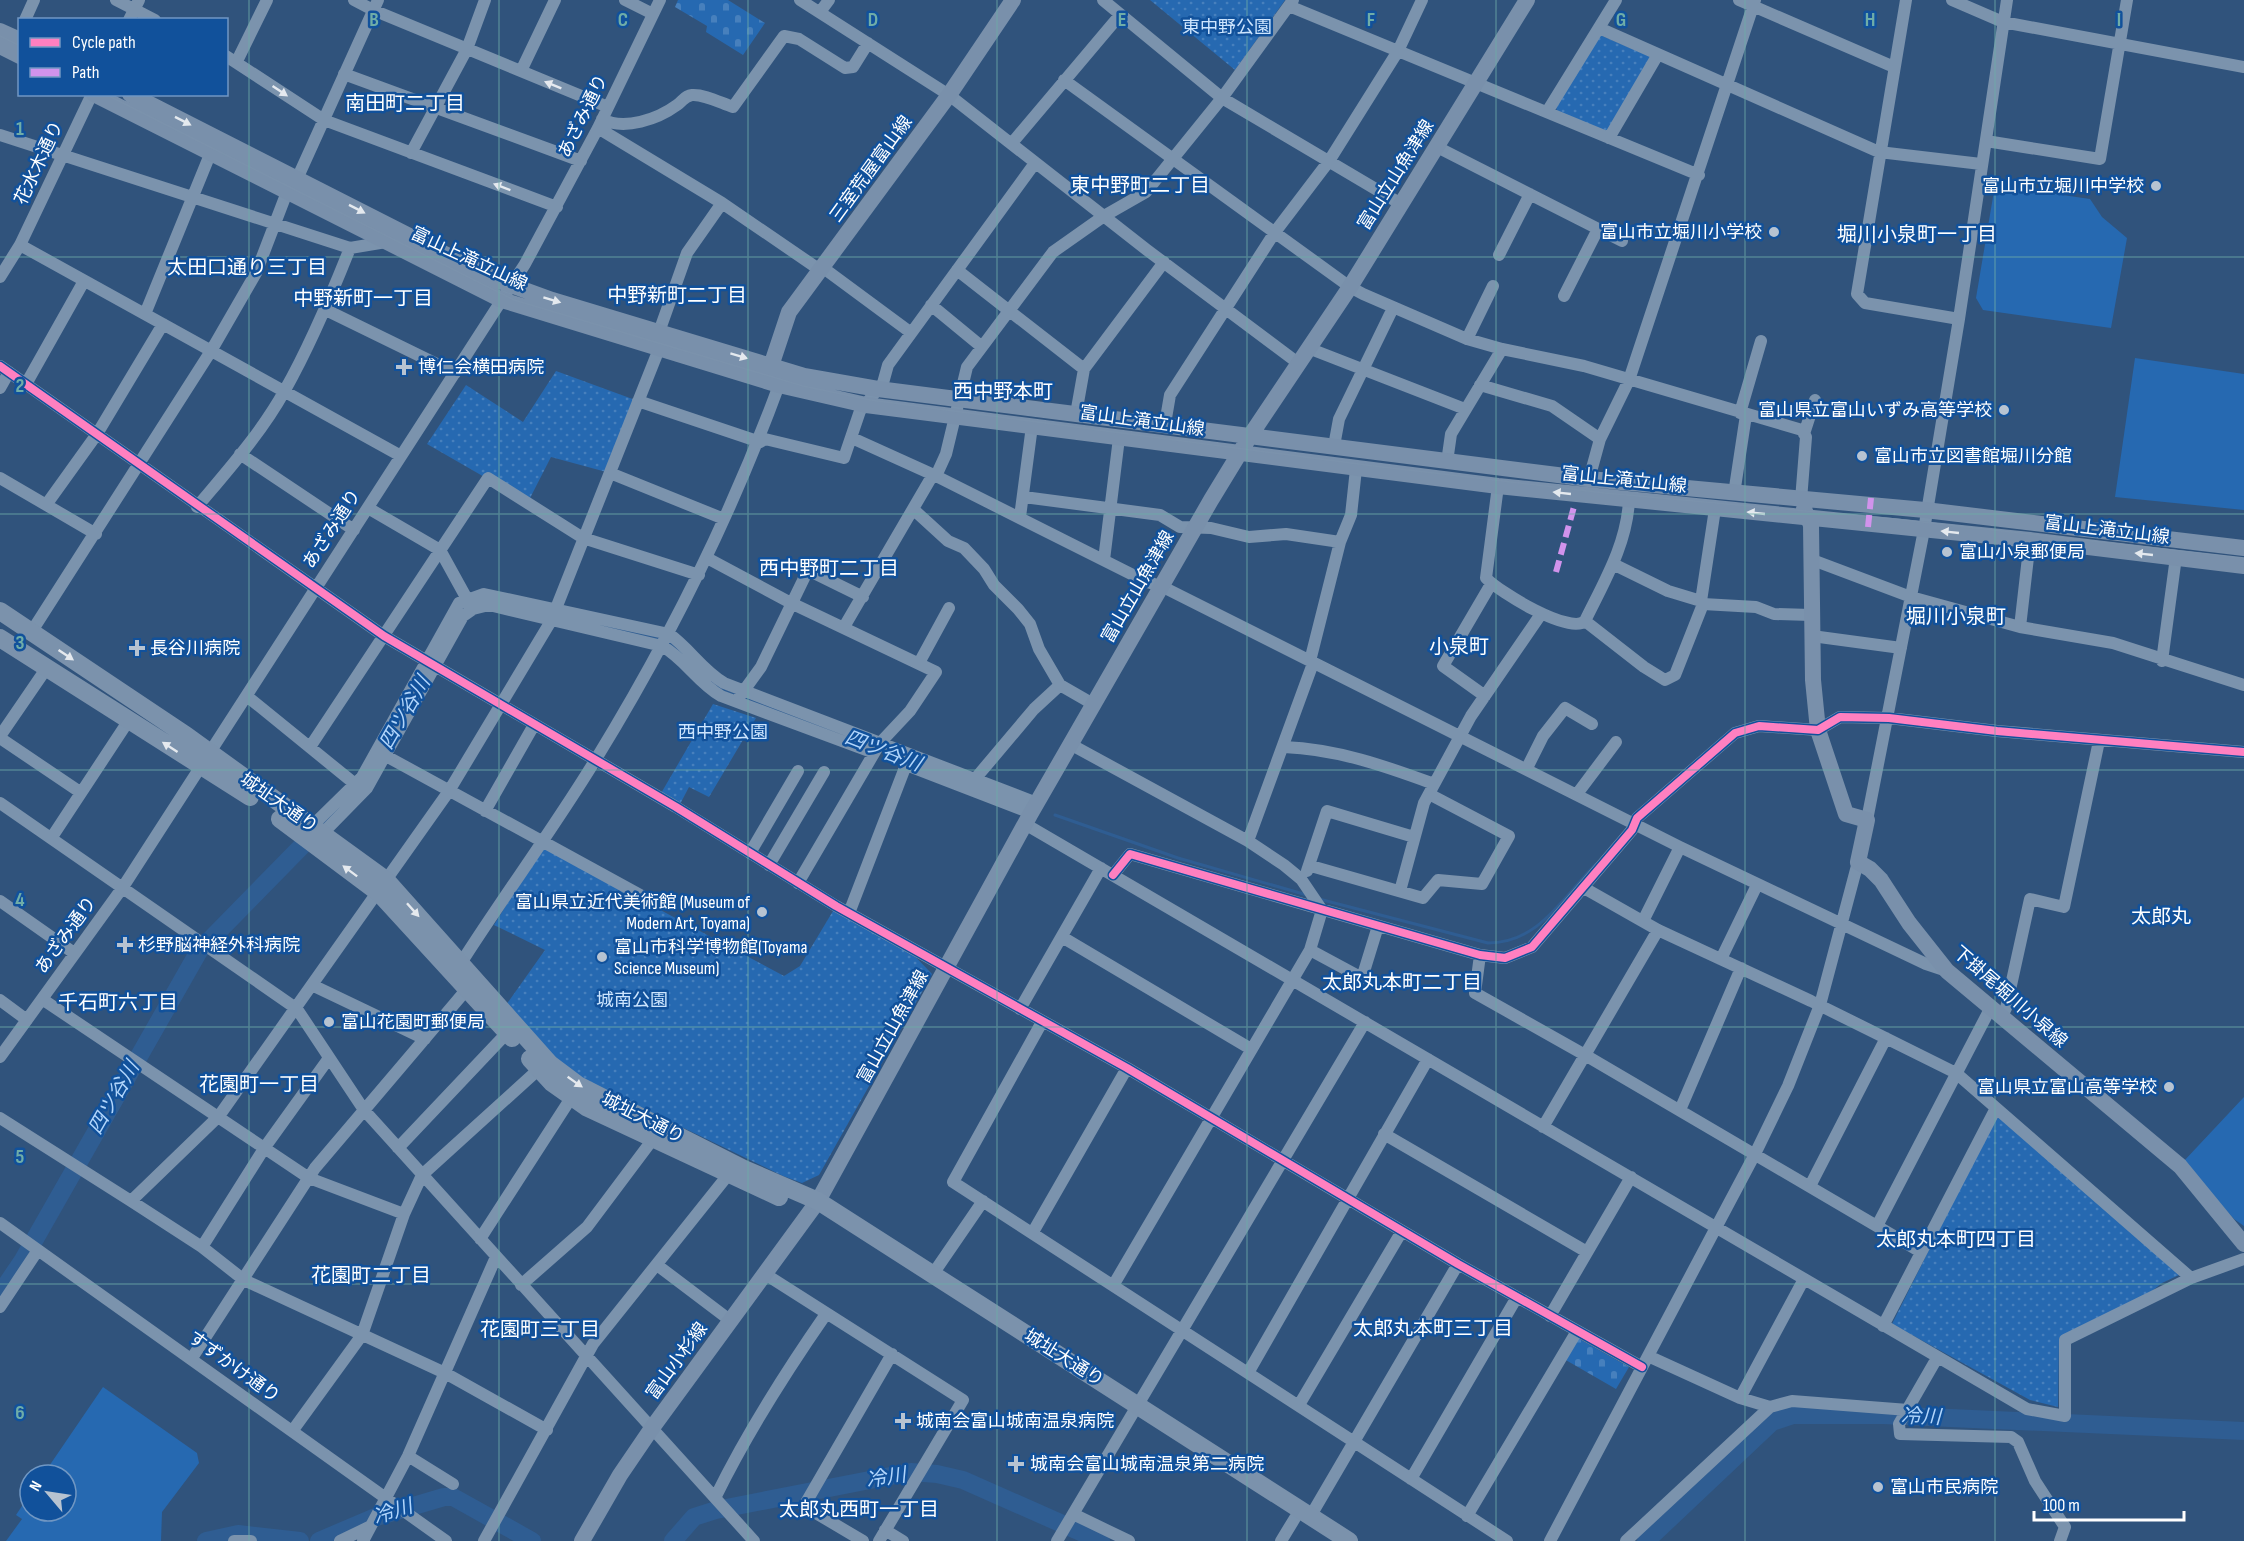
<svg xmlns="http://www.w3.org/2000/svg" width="2244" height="1541" font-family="'Sofia Sans Condensed','Noto Sans JP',sans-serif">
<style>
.green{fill:#2669b1}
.cemetery{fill:url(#cemetery-stones)}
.park{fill:url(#park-dots)}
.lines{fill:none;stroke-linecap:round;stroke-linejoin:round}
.stream{stroke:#2f5d92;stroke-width:3}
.river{stroke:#2f5d92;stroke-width:18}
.minor{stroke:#7b93ad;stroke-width:12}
.major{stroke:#7990ab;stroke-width:16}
.highway{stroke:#7b92ac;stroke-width:18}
.tram{stroke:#7b92ac;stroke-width:1.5}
.quiet{stroke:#d193ec;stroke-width:6;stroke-dasharray:12 6;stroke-linecap:butt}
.cycleway-casing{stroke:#11519b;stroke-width:11}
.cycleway{stroke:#ff80c0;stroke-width:8}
.oneway{fill:#e5e9ef}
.oneway2{fill:#e4e9ee}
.oneway3{fill:#e5e9ee}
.grid{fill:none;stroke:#6fada8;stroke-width:1.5;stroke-opacity:0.55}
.poi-dot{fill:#b7c3d1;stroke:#11519b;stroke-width:2}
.labels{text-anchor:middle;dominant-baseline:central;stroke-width:5;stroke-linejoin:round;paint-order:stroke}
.park-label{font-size:18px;fill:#cde5fe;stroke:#11519b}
.street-label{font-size:18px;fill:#fff;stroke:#11519b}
.poi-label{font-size:18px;fill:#fff;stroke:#11519b;text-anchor:start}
.neighbourhood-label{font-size:20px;fill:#fff;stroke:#11519b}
.water-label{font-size:20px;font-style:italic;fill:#b1d5fb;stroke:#11519b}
.grid-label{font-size:20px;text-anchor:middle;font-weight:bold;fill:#6fada8;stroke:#11519b;stroke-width:5;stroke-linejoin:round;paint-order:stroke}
</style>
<defs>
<pattern id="cemetery-stones" width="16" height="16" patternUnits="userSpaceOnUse" patternTransform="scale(1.5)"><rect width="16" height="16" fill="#2669b1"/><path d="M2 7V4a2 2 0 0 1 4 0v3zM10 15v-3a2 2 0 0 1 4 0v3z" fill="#4780bd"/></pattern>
<pattern id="park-dots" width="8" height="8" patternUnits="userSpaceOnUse" patternTransform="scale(1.5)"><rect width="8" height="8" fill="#2669b1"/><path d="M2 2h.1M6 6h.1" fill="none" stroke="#4780bd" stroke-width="1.8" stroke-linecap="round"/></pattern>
</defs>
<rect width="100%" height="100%" fill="#30537c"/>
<!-- green -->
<path class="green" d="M1995,185L2090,199L2102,217L2127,238L2111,328L1983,310L1976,298Z
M2135,358L2244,374V510L2115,497Z
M2244,1097V1226L2234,1219L2183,1162Z
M103,1387L197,1453L199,1463L162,1512L161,1541H6L22,1519L16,1515L30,1494V1511H66V1475H43Z"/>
<!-- cemetery -->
<path class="cemetery" d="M678,0H728L765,23L743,55L706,32L707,26L675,7Z
M1576,1337L1629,1367L1616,1389L1564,1359Z"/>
<!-- park -->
<path class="park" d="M1150,0H1285L1235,70Z
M1600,35L1649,56L1652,61L1610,130L1605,131L1557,111L1556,107Z
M556,371L638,401L610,473L551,457L528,502L427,444L466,385L523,422Z
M713,704L756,718L709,797L689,787L678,808L660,795Z
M546,849L784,976L800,966L836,906L902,943L932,974L819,1175L802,1183L783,1176L582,1079L554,1058L506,1005L545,950L494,925L540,850Z
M2000,1116L2179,1275L2162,1283L2138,1302L2059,1338L2058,1407L2030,1400L1892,1324L1995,1118Z"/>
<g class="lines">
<!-- stream -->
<path class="stream" d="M1055,815L1178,858L1307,895
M1319,899L1488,943C1540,943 1563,896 1596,864"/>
<!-- river -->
<path class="river" d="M610,628L669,642L678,647
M702,675L725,691L828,728
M0,1294L23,1260L199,951L348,799
M206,1541L238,1534L300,1541
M319,1541L373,1518L444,1497H453L532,1541
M673,1541L694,1517L716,1510L911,1472L937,1474L963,1480L1101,1541
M1646,1541L1772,1422L1793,1415H1883L2244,1431"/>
<!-- minor -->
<path class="minor" d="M116,0L155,20
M354,0L373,10L608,107
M625,0L653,14
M800,0L949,95L1147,250L1298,363
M1103,0L1222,98L1401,204
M1739,0L1894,67
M1906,0L1857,294L1865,303L1959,319
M1952,0L2003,22L2244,67
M1289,6L1699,175
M820,12L829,0
M25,20L34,0
M129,20L139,0
M1599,28L1879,152L1981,164
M226,56L324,120L557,207
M237,61L267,0
M521,71L555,0
M344,74L581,161
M1064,80L1350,287L1363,294L1467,339L1502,349L1584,366L1802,430L1806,437L1801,500
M1547,112L1616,0
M602,119C624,131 658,119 677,105C683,101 684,96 692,95C704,94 721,103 733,107L784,36L799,39L845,68L853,67L868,43
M598,128L722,203L820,270
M0,135L350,248L386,242
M1609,138L1657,56
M1986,141L2100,159L2127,0
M1012,143L1120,15
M1437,147L1622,241
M411,153L467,49L485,0
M297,179L378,0
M20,245L401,456
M1499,255L1530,194
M822,267L910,332
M957,270L1084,369
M0,277L20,245L92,94
M1564,296L1598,229
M931,305L982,347
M326,310L455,373
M145,314L211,152
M659,332L687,253L722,203
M1467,339L1493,286
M1308,348L1465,409
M0,366L384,636L676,807L836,906L1127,1068L1458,1264L1642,1367
M26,384L84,281
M1480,385L1552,406L1600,439
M0,388L9,372
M638,401L760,442L765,439L844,458L860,411L883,383L888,365L1035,163
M1740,413L1761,341
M1076,414L1084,369L1164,262
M1165,424L1170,395L1275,232L1329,161L1398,51L1422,0
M1804,434L1815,400
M852,438L936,476L1147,582L1161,586L1680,847L1926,964L1947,971
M1334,446L1339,419L1393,308
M240,454L354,530
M1447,462L1451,434L1502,349
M610,473L724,519
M0,478L96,534
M1589,479L1600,439L1629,380L1755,0
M1498,486L1486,578C1499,592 1570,635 1585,621C1604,582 1627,544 1629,500
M1734,494L1746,415
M1024,497L1160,515L1180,527L1211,528L1249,537L1286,534L1340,542L1310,661L1312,666L1248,841
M46,505L97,434L163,324
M197,507C228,470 262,432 285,390C311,344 331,296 350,248
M368,508L440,550L467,599
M913,509L948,541L964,548L984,569L994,585L1018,609L1030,624L1039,649L1060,685L1093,704
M1020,517L1032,426
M1340,542L1351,515L1356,469
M707,558L791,603L936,672L910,711L880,743L798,883
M1810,559L1911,597L2020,627L2113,643L2244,685
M1104,560L1119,438
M1613,564L1668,591L1701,601
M1703,604L1756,607L1774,614L1811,615
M1585,621L1644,667L1665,680L1675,675L1703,604L1701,601L1715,509
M844,627L931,478L936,476L946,454L967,367L1053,252L1104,216L1146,192L1222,98L1293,0
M2020,627L2030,540
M32,631L211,351L256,273L287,192
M1812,636L1901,648
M2162,661L2176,557
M919,663L949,608
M740,696L761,667L808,570L863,597
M1485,696L1443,666L1491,584
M248,697L355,784
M0,736L46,669
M0,738L80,792
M1070,744L1248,841L1284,865L1301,879L1322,910L1310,950L1114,1284
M310,747L488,478L583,538L699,575
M1284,747C1337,749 1385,766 1434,784
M386,756L653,902
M1527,768L1543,736L1565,708L1592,724
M975,779L1034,709L1060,685
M1577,794L1616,742
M0,803L297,1009L364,1110L754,1541
M485,811L534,725
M1867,820L1924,530L1959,319L2007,0
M1025,824L2027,1409L2065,1416V1340L2191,1278L2244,1259
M312,826L362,777L459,603L484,594L669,634C690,649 702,670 724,683L1037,803
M322,834L367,788L463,616L473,609L489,605L662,646C685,659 698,683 721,696L874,753
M52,837L129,720
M750,853L798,771
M769,865L824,772
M1311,866L1423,898L1438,880L1482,884L1509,836L1429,794
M1307,871L1327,811L1414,837
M1113,875L1130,854L1480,955L1505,958L1532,947L1632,830L1637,818L1735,733L1759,726L1818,730L1840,717L1889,718L1997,731L2244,752
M1584,888L1658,930L1811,1001L1956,1073L2191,1278
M1400,891L1424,803L1471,716L1541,614
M0,901L74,953
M849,913L906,765L1031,813
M1643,921L1680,847
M1062,937L1251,1049
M1310,950L1362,978L1378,926
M1480,955L1475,993L1585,1055L1921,1252
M1721,959L1757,885
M461,963C505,894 554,828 596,759C669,640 731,516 779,385
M314,986L425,1039
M42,999L309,1178L404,1214
M0,1000L27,1020
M1020,1009L1101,868
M2001,1018L2006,1008L2030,899L2064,907L2099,741
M1042,1022L953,1182L1507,1541
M0,1057L123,887L525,264L598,128L660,0
M1680,1110L1741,968
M0,1118L131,1201L202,1247L244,1280L445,1373L547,1430
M1543,1127L1658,930
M1384,1134L1587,1252
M398,1148L507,1033
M1810,1186L1886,1038
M131,1201L219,1116L449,791L551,621L659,349
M0,1223L446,1541
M1877,1226L1990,1009
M1033,1232L1127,1068
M480,1239L571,1098
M202,1247L265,1147L329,1058
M657,1265L731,1321
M765,1274L963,1400L879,1541
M933,1274L983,1201
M521,1285L587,1227L653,1139
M0,1307L38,1250
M1550,1316L1631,1177
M1883,1326L1996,1108
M1648,1356L1740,1398L1770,1407
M192,1358L315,1168L467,989
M1937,1358L1899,1424L1900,1434L2011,1437L2018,1442L2035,1481L2065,1527L2060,1541
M1248,1373L1428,1059
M1740,1398L1804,1279
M1299,1405L1402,1231
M293,1430L362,1335L404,1214L422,1175L539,1069
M408,1456L453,1484
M1411,1479L1517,1297
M716,1496C748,1431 785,1373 826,1314
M1073,1514L1129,1541
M1467,1516L1577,1331
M1310,1517L1458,1264
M885,1530L903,1541
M234,1541H251
M340,1541L371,1526
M363,1541L408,1456L496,1257
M484,1541L593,1344L728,1175
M863,1541L804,1506L892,1354
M1057,1541L1365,1022
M1281,1541L1295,1518
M1550,1541L1755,1154L1788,1086L1820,1005L1858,862
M1626,1541L1770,1407L1792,1401L1908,1410"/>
<!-- major -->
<path class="major" d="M0,31L20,40
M0,46L20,56
M94,94L502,300L779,385L866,405L1498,486L2030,540L2244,566
M130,94L494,279L552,300L771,366L804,376L878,389L1589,479L1925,510L2244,548
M771,366L789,312L949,95L1013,0
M1804,509L1811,525L1813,680L1818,730L1846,814L1867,820L1858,862L1870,869L1881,880L1909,923L1947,971L2180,1166L2244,1244
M582,1541L620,1475L652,1428L818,1201L1031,813L1211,500L1250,436L1350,287L1527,0"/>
<!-- highway -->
<path class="highway" d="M0,611L187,736L386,880L550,1064L578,1085L744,1169L818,1201L1349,1541
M0,638L250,797
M280,819L379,893L512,1038
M530,1059L552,1083L586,1107L779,1197"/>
<!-- tram -->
<path class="tram" d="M0,36L20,46
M105,94L514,300L803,386L870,400L1374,466L1605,493L1895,519L2244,558"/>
<!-- quiet -->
<path class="quiet" d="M1868,527L1871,498
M1556,572L1575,503"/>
<defs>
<path id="cycleway" d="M0,366L384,636L676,807L836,906L1127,1068L1458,1264L1642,1367
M1113,875L1130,854L1480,955L1505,958L1532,947L1632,830L1637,818L1735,733L1759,726L1818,730L1840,717L1889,718L1997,731L2244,752"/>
</defs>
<!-- cycleway casing -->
<use href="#cycleway" class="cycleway-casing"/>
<!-- cycleway -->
<use href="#cycleway" class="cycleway"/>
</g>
<!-- one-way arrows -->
<defs><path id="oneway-solid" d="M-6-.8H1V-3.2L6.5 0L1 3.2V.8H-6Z" transform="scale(1.5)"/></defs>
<g class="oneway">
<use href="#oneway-solid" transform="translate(553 85) rotate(-158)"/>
<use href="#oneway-solid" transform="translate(280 91) rotate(34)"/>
<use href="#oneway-solid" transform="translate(502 187) rotate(-159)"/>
</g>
<g class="oneway2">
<use href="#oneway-solid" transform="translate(183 121) rotate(27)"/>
<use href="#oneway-solid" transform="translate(357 209) rotate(27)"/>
<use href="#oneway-solid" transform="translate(552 300) rotate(17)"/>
<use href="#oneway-solid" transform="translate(739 356) rotate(17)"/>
<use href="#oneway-solid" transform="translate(1562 493) rotate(-174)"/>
<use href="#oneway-solid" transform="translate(1756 513) rotate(-174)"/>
<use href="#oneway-solid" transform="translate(1950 532) rotate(-174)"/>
<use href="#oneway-solid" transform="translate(2144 554) rotate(-174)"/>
</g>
<g class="oneway3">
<use href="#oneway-solid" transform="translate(66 655) rotate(34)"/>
<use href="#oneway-solid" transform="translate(170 747) rotate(-147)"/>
<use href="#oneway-solid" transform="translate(350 871) rotate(-143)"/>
<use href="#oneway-solid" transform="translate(413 910) rotate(48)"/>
<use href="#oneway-solid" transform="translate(575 1082) rotate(35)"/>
</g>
<!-- grid -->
<path class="grid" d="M249,0V1541M499,0V1541M748,0V1541M997,0V1541M1247,0V1541M1496,0V1541M1745,0V1541M1995,0V1541M0,257H2244M0,514H2244M0,770H2244M0,1027H2244M0,1284H2244"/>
<!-- markers -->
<g class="poi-dot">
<circle cx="2156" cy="186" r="6"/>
<circle cx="1774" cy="232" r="6"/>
<path d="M401 358h6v6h6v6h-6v6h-6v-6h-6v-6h6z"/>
<circle cx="2004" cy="410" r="6"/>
<circle cx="1862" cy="456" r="6"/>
<circle cx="1947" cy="552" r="6"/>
<path d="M134 639h6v6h6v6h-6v6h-6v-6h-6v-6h6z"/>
<circle cx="762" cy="912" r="6"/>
<path d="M122 936h6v6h6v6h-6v6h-6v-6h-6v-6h6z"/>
<circle cx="602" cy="957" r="6"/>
<circle cx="329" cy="1022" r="6"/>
<circle cx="2169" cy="1087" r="6"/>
<path d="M900 1412h6v6h6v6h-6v6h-6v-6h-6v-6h6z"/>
<path d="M1013 1455h6v6h6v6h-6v6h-6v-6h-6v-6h6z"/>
<circle cx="1878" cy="1487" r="6"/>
</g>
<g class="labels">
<!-- park labels -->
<g class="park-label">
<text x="1227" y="27">東中野公園</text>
<text x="723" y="732">西中野公園</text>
<text x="632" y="1000">城南公園</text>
</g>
<!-- street labels -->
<g class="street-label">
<text transform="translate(583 116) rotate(-64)">あざみ通り</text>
<text transform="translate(39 163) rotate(-65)">花水木通り</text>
<text transform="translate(871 169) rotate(-54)">三室荒屋富山線</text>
<text transform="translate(1396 175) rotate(-58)">富山立山魚津線</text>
<text transform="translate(469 259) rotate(25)">富山上滝立山線</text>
<text transform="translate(1142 421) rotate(8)">富山上滝立山線</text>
<text transform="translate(1624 480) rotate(6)">富山上滝立山線</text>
<text transform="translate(332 529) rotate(-57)">あざみ通り</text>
<text transform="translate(2107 530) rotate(7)">富山上滝立山線</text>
<text transform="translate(1138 587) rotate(-60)">富山立山魚津線</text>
<text transform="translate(279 803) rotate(35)">城址大通り</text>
<text transform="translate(66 935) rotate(-54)">あざみ通り</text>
<text transform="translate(2010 997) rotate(41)">下掛尾堀川小泉線</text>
<text transform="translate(893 1027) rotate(-61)">富山立山魚津線</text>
<text transform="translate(643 1118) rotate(27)">城址大通り</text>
<text transform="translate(1064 1358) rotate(32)">城址大通り</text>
<text transform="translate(677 1361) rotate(-54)">富山小杉線</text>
<text transform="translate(234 1367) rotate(36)">すずかけ通り</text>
</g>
<!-- poi labels -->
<g class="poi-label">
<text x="2144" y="186" text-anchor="end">富山市立堀川中学校</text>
<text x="1762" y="232" text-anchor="end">富山市立堀川小学校</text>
<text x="418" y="367">博仁会横田病院</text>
<text x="1992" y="410" text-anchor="end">富山県立富山いずみ高等学校</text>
<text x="1874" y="456">富山市立図書館堀川分館</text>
<text x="1959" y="552">富山小泉郵便局</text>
<text x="150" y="648">長谷川病院</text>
<text x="750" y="902" text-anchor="end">富山県立近代美術館 (Museum of<tspan x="750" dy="21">Modern Art, Toyama)</tspan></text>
<text x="138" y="945">杉野脳神経外科病院</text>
<text x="614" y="947">富山市科学博物館(Toyama<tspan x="614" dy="21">Science Museum)</tspan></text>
<text x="341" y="1022">富山花園町郵便局</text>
<text x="2157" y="1087" text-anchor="end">富山県立富山高等学校</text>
<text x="916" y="1421">城南会富山城南温泉病院</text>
<text x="1030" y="1464">城南会富山城南温泉第二病院</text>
<text x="1890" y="1487">富山市民病院</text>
</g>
<!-- neighbourhood labels -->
<g class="neighbourhood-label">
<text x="405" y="104">南田町二丁目</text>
<text x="1140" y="186">東中野町二丁目</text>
<text x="1917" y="235">堀川小泉町一丁目</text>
<text x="247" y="268">太田口通り三丁目</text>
<text x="677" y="296">中野新町二丁目</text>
<text x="363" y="299">中野新町一丁目</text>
<text x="1003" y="392">西中野本町</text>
<text x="829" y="569">西中野町二丁目</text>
<text x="1956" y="617">堀川小泉町</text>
<text x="1459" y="647">小泉町</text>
<text x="2161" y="917">太郎丸</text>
<text x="1402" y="983">太郎丸本町二丁目</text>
<text x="118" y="1003">千石町六丁目</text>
<text x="259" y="1085">花園町一丁目</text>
<text x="1956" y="1240">太郎丸本町四丁目</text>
<text x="371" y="1276">花園町二丁目</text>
<text x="1433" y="1329">太郎丸本町三丁目</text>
<text x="540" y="1330">花園町三丁目</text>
<text x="859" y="1510">太郎丸西町一丁目</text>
</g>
<!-- water labels -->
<g class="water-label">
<text transform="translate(405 713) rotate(-60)">四ツ谷川</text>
<text transform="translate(883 751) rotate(21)">四ツ谷川</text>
<text transform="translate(114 1098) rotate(-60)">四ツ谷川</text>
<text transform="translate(1921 1417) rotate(2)">冷川</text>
<text transform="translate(886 1478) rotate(-9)">冷川</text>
<text transform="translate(393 1512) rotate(-18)">冷川</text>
</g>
</g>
<g class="grid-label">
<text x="374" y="26">B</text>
<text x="623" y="26">C</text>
<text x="873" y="26">D</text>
<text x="1122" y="26">E</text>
<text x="1371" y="26">F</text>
<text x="1621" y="26">G</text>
<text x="1870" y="26">H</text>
<text x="2119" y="26">I</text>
<text x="20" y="135">1</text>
<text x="20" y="392">2</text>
<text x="20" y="649">3</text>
<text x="20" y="906">4</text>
<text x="20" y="1163">5</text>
<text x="20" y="1419">6</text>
</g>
<!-- legend -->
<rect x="18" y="18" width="210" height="78" fill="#11519b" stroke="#7097c3" stroke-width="1.5"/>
<rect x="30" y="38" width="30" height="9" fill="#ff80c0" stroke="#7097c3" stroke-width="1.5"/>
<text x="72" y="48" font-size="18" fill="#ffffff">Cycle path</text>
<rect x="30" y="68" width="30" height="9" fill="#d193ec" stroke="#7097c3" stroke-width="1.5"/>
<text x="72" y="78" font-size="18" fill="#ffffff">Path</text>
<!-- north arrow -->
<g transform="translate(48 1493) rotate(299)"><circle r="28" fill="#11519b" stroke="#7097c3" stroke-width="1.5"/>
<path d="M0-4.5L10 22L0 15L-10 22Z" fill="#b7c3d1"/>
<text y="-9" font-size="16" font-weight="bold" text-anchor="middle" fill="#ffffff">N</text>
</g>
<!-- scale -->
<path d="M2034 1511v9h150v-9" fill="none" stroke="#ffffff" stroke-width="3"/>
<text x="2043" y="1511" font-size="18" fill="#ffffff" stroke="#11519b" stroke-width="4.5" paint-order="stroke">100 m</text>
</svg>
